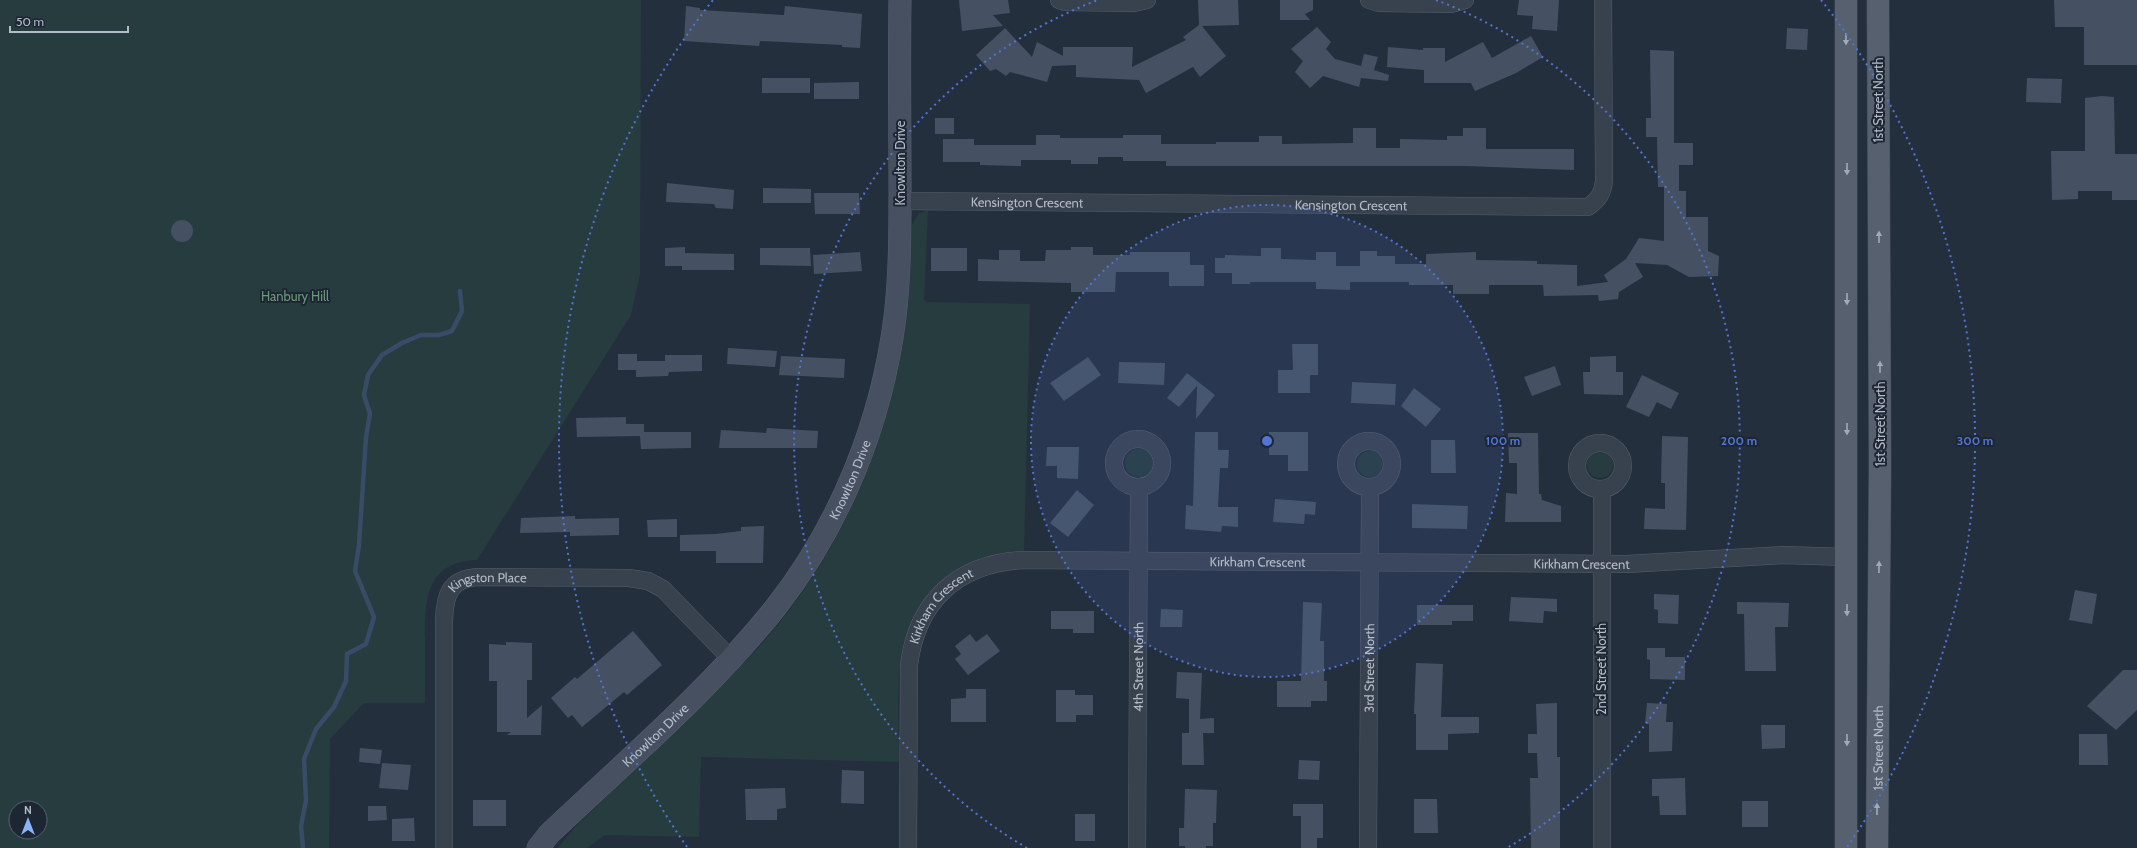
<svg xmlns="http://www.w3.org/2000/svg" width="2137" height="848" font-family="Cabin,sans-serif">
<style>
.green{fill:#263c3f;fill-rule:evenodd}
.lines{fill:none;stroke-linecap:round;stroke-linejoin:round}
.stream{stroke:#394c67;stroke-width:4.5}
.building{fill:#455162}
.street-casing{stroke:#565f6c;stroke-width:18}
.secondary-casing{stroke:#565f6c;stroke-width:23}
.primary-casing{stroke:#414a57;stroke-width:23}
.street{stroke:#38414e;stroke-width:17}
.secondary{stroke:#465061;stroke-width:22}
.primary{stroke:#56606e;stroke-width:22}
.oneway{fill:#a1aab7}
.ring{fill:none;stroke:#5274d3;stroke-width:2;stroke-dasharray:2 4}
.labels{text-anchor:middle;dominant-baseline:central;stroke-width:4;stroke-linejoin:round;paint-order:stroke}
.street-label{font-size:13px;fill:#b4bcc9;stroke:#1d2633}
.park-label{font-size:13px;fill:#6b9a76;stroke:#1d2633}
.centre{fill:#5274d3;stroke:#1d2633;stroke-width:2}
.ring-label{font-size:12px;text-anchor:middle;font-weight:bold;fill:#5274d3;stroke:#1d2633;stroke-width:4;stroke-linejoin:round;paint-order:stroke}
</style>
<rect width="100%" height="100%" fill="#242f3e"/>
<!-- green -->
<path class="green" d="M0,0H641L640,275L631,315L477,560C424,562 425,602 425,642C425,663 425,683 425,703H364L330,739L329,848H0ZM16,808H40V832H16Z
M928,210L924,300L927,302L1030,304L1024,551C1010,555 994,553 980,559C886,595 899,681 899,762L701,757L699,837L605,835L587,848H558L577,825C615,789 653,752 690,715C716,690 743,666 766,639C844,548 893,433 907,314C911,285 911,255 912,225L919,213Z
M1125 463a14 14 0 1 1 28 0a14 14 0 1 1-28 0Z
M1357 464a13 13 0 1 1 26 0a13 13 0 1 1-26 0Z
M1587 465a13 13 0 1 1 26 0a13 13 0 1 1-26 0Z"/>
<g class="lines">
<!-- stream -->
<path class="stream" d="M303,848L301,826L306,800L304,759L316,729L334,707L346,681L347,654L366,644L374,617L355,571L359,545L366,437L370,414L364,395L368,375L382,355L402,343L421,335H439L452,331L462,311L460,291"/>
</g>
<!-- building -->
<path class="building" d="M959,0H1008L1010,13L993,15L1003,26L962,31Z
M1198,0H1238L1239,25L1202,26L1226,56L1200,77L1193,67L1146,93L1139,80L1076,77V65L1052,66L1047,82L1010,72L1006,76L996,69L990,71L976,55L1005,28L1032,57L1037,42L1063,56V47H1133L1132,67L1186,40L1183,37L1199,25Z
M1280,0H1313V10L1305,14L1310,20H1280Z
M1519,0H1559L1557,31L1532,29L1533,16L1517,15Z
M2054,0H2137V65H2084V27H2055Z
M686,6L700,8V10L784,15L785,6L862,14L860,48L842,47V45L760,41L759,46L684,41Z
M1317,27L1331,42L1326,49L1335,59L1361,66L1364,54L1378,57L1374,70L1389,75L1388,81L1361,78L1359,87L1323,76L1310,88L1295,72L1303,61L1291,49Z
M1787,28L1808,29L1807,50L1786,49Z
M1531,36L1543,57L1516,73L1475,91L1471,83H1424V70L1387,67L1388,47L1423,50V48H1445V62L1483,42L1492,58Z
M1650,50L1674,51V143H1693V165H1679V191H1686V217H1708V251L1719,256L1718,276L1689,277L1667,265L1635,263L1643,277L1619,292L1618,299L1599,301L1598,295L1544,296L1543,285H1489V294H1453V285H1409V282H1350V290L1316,289V282H1250V284H1232V273H1215V258H1225V255L1261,256V248H1281V259L1316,260V252H1336V266H1360V251H1377V256H1395V264H1426V254L1476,252V260L1537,261V264L1577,265V286L1608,282L1604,275L1626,259L1639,238L1664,241V187H1658L1657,137H1646V118H1651Z
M762,78H810V93H762Z
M2027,78L2062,79L2061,103L2026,102Z
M859,82V99H814V83Z
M2102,96L2114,97L2115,154H2137V200H2112V191H2078V199L2052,200L2051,151H2085V98Z
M935,118H954V134H935Z
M1353,128H1376V148H1400V139L1447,140V136H1463V128H1486V149H1574V170L1466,166H1166V161H1123V157H1098V164H1071V160H1021V166L980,165V162H943V139H974V145H1036V135H1060V138H1123V135H1161V144H1216V142H1259V136H1282V144L1353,143Z
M667,183L734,190L733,209L716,208L714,204L666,202Z
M763,188L811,189V203H763Z
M814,193H859L860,214H815Z
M171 231a11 11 0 1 1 22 0a11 11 0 1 1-22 0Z
M685,247V253L734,254V270H682V266H665V248Z
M1071,247H1093V255H1130V252H1190V265H1204V286H1169V272H1116L1115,292H1071V283L978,281V259L999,260V250H1020V261H1045L1046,250H1071Z
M760,248H810L811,266L760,265Z
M931,248H967V271H931Z
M860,252L862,271L814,274L813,255Z
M1292,344H1318V375H1310V393H1278V370H1293Z
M728,348L777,351L775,367L727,364Z
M618,354H637V361H665V355H702V371L669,372L668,376L636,377V370H618Z
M781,356L845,359L844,378L779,375Z
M1616,356V372H1623V395L1584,394L1583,372H1590V357Z
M1088,357L1101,375L1064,401L1050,383Z
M1119,362L1165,363L1164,385L1118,383Z
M1555,366L1561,385L1532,396L1524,377Z
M1187,373L1215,395L1196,419L1197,386L1179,407L1167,398Z
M1642,375L1679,393L1671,409L1657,402L1649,417L1626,407Z
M1352,382L1396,384L1395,405L1351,403Z
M1414,388L1441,409L1426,427L1401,406Z
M626,417V424H644V432H691V448L641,449L640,436L577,437L576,418Z
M767,428L818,431L817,448H719L721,430L766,433Z
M1195,432H1218V450H1229L1228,468H1220L1218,507H1238V527L1222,526L1221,532L1185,529L1186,505L1193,506Z
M1269,432H1308V471H1288V455H1269Z
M1508,433H1538L1539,494H1541L1542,500L1561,506V522H1505L1506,493L1517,494V463H1509Z
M1662,436L1688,437L1686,530L1644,529L1645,508L1665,509V483H1661Z
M1431,440H1455L1456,473H1431Z
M1047,447H1079L1078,479L1057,478V466H1046Z
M1077,490L1094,505L1068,537L1050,523Z
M1275,499L1316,502L1315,515L1305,514L1304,524L1273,522Z
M1412,504L1468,506L1467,529L1412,528Z
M575,516V519L619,518V535L570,536V532L520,533L521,518Z
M677,519V537H648L647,520Z
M764,526L763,563H716V551H680V535L716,534L741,531V527Z
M2075,590L2097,594L2092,624L2069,620Z
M1654,594L1679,595L1678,624L1658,623V610L1654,609Z
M1511,597L1557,599V612L1544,611L1543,623L1509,621Z
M1303,602L1322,603L1320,641H1324V681H1327V701H1311V707H1277V681H1301Z
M1737,602L1789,603L1788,627H1775L1776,671H1745L1744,614H1737Z
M1417,605H1473V621H1452V625H1417Z
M1161,609L1183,610L1182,627H1160Z
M1051,611H1094V633H1073V629H1051Z
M633,631L662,665L627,695L624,692L582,727L572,715L568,718L551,698L575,677L577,679Z
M970,634L976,642L987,634L1000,651L968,675L955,659L961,654L955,646Z
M506,642L532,643V680H527V718L542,705L541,735H507L511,732H497V681H489V644L506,645Z
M1647,648H1665V657H1685V680L1650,679V660L1647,659Z
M1416,663L1443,664L1441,717H1479V733L1448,734V750H1416V714H1414Z
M2123,670H2137V710L2116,730L2087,706Z
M1177,672L1202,673L1200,719L1214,718V733H1203L1204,765H1182V733H1189V699L1176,698Z
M966,689H986V722H951V699L966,698Z
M1056,690H1075V695H1093V715H1076V722H1056Z
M1557,703V757H1560V848H1531L1530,778H1538L1537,753H1528V734H1537L1536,704Z
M1647,703L1667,704L1666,722H1673L1672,751L1649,752V724L1645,723Z
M1761,725H1785V748L1762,749Z
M2079,734H2107L2108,765H2079Z
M360,748L382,750L380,764L359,762Z
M1299,760L1320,761L1319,780L1298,779Z
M382,763L411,765L408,790L379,788Z
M842,770L864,771V804L841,803Z
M1685,778L1686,815H1660L1659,796H1652V779Z
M785,788L786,808L777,809V820H746L745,789Z
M1185,789L1217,790L1216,823H1213V846H1206V848H1185V846H1179V828H1184Z
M1414,799H1437L1438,833H1414Z
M473,800H506V826H473Z
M1742,801H1768V827H1742Z
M1293,804H1323V838H1317V848H1301V816H1293Z
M368,806H386L387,820L368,821Z
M1075,814H1095V841H1075Z
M414,818L415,841H392V819Z"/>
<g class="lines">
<defs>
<g id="street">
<path d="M1059,0L1065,2L1134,3L1147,0"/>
<path d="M1369,0L1379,3L1451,4L1465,0"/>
<path id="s1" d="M900,201L1588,207C1599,199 1603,193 1604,180L1603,0"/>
<circle cx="1138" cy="463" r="24"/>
<circle cx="1369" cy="464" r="23"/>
<circle cx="1600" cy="466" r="23"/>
<path id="s2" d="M444,848V620C445,596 449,579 477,577L629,578L648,581L663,589L731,659"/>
<path id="s3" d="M908,848L909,665C917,600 959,563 1024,560L1627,564L1783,555L1847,557"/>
<path id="s4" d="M1137,848L1139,487"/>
<path id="s5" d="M1368,848L1370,488"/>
<path d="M1602,848V489"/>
</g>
<g id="secondary">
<path id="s6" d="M538,848L549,834C625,762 711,689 776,607C841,524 882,421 895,317C900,276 900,233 900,192C900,128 899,64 900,0"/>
</g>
<g id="primary">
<path d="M1846,848V0"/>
<path id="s7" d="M1877,848L1880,466L1878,0"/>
</g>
</defs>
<!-- street casing -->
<use href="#street" class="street-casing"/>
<!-- secondary casing -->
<use href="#secondary" class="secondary-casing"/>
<!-- primary casing -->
<use href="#primary" class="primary-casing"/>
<!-- street -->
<use href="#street" class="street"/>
<!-- secondary -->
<use href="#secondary" class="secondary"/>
<!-- primary -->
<use href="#primary" class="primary"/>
</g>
<!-- one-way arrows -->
<defs><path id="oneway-solid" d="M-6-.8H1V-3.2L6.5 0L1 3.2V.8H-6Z"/></defs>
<g class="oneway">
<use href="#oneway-solid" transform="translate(1846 39) rotate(90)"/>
<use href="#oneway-solid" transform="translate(1847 169) rotate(90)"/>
<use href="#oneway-solid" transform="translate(1879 237) rotate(-90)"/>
<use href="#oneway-solid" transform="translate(1847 299) rotate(90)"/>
<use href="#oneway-solid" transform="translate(1880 367) rotate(-90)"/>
<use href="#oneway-solid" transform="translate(1847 429) rotate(90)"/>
<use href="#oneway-solid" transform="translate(1879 567) rotate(-89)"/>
<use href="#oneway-solid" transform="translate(1847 610) rotate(90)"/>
<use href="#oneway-solid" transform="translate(1847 740) rotate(90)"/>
<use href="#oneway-solid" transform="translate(1877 809) rotate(-90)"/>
</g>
<!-- distance rings -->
<circle cx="1267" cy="441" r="236" fill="#5274d3" fill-opacity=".12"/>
<g class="ring">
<circle cx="1267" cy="441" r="236"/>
<path d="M1027 848A472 472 0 0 1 1098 0M1436 0A472 472 0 0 1 1507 848"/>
<path d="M687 847A708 708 0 0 1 713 0M1821 0A708 708 0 0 1 1847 847"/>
</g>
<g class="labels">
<!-- street labels -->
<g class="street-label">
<text transform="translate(1878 100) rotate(-90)">1st Street North</text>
<text transform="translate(900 163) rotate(-90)">Knowlton Drive</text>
<text stroke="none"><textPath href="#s1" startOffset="127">Kensington Crescent</textPath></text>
<text stroke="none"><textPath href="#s1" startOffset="451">Kensington Crescent</textPath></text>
<text transform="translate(1880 424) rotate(-90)">1st Street North</text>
<text stroke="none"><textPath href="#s6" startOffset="487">Knowlton Drive</textPath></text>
<text stroke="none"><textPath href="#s3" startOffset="588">Kirkham Crescent</textPath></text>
<text stroke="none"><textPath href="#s3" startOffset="912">Kirkham Crescent</textPath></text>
<text stroke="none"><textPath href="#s2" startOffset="299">Kingston Place</textPath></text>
<text stroke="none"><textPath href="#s3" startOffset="253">Kirkham Crescent</textPath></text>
<text stroke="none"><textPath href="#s4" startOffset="181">4th Street North</textPath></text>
<text stroke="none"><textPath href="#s5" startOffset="180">3rd Street North</textPath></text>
<text transform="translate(1601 669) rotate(-90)">2nd Street North</text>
<text stroke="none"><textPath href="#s6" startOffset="163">Knowlton Drive</textPath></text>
<text stroke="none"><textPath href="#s7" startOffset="100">1st Street North</textPath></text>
</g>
<!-- park labels -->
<g class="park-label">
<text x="295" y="296">Hanbury Hill</text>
</g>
</g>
<circle cx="1267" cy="441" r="6" class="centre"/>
<g class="ring-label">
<text x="1503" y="445">100 m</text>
<text x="1739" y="445">200 m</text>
<text x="1975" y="445">300 m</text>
</g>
<!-- north arrow -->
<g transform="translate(28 820)"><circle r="19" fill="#1d2633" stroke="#59626f"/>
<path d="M0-3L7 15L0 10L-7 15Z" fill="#8ab4f8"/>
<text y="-6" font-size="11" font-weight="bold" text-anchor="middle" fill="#b4bcc9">N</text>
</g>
<!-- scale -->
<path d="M10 26v6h118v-6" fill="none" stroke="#b4bcc9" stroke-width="2"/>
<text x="16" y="26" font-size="12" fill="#b4bcc9" stroke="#1d2633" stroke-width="3" paint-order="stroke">50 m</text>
</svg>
